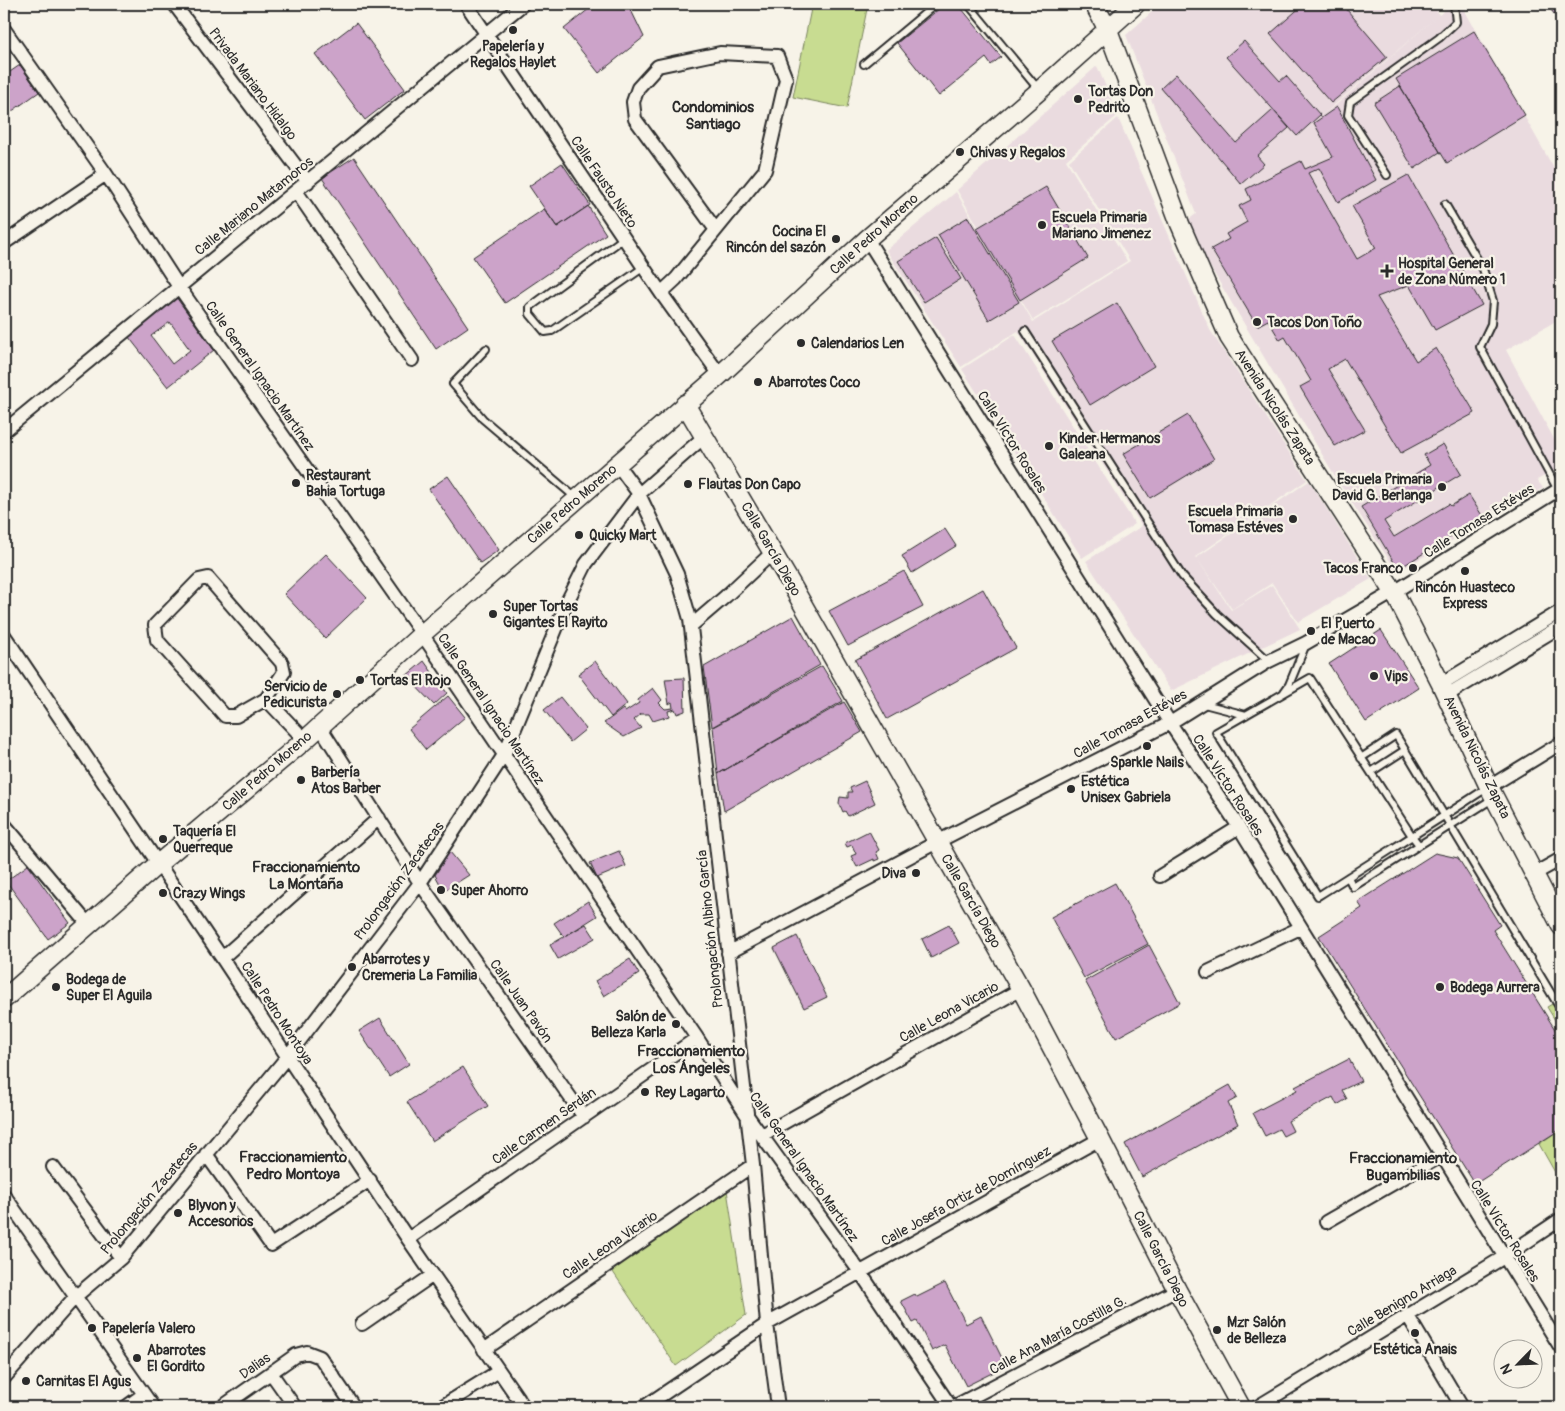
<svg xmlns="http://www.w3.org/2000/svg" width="1565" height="1411" font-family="Pangolin,sans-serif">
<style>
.built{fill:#eadbdf;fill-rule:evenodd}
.green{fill:#c8dc91;stroke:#7a845e}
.building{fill:#cca3c9;stroke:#2b2b2b;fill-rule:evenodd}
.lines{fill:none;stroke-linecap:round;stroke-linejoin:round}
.lane-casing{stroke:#2b2b2b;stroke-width:10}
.street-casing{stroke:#2b2b2b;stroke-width:16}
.secondary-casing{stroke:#2b2b2b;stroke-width:21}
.lane{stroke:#f7f3e8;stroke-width:6}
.street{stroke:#f7f3e8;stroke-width:12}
.secondary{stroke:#f7f3e8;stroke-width:18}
.poi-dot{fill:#2b2b2b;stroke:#f7f3e8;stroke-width:2}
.labels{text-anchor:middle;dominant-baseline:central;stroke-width:4.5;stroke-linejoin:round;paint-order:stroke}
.poi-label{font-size:14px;font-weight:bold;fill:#2b2b2b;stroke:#f7f3e8;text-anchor:start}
.street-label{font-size:14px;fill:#2b2b2b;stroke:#f7f3e8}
.neighbourhood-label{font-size:15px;font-weight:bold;fill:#2b2b2b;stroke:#f7f3e8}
</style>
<rect width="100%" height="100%" fill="#f7f3e8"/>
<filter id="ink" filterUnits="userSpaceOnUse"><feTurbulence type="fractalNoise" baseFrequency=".02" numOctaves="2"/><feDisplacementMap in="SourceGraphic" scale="10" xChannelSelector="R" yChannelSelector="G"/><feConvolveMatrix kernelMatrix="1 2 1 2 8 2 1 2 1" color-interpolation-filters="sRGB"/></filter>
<g filter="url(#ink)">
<!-- built -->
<path class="built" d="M1161,4H1434L1439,15L1453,4H1461L1561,181V318L1506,350L1561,452V467L1537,480L1543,488L1397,572L1341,486L1184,223L1196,214L1126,35ZM1435,18L1337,104L1325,113Z
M1097,66L1118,115L1066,160L1127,261L1033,320L957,190Z
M1118,118L1210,330L1307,480L1195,557L1196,558L1309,481L1371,579L1298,622L1272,583L1232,609L1198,560L1231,610L1272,585L1300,629L1171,691L1086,561L1142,526L1018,331L961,367L886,250L956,192L1033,322L1130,261L1069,161Z
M1015,335L1135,524L1082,558L962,369Z"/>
<!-- green -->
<path class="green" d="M812,4H868L847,108L793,97Z
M1561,999V1030L1547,1007Z
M1561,1129V1183L1539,1144Z
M727,1190L746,1315L676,1366L611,1269Z"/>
<!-- building -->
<path class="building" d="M595,4H628L644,37L599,73L564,29Z
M945,4H958L1001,57L991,65L986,58L939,96L897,43Z
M1304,4H1342L1387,57L1331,103L1270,34Z
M1547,4H1561V24Z
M356,23L405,89L365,120L315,54Z
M1474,31L1525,115L1447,163L1396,79Z
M1244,41L1280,81L1286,76L1320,115L1297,136L1226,57Z
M20,65L39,92L8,114L4,108V76Z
M1176,74L1236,143L1273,110L1289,128L1257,156L1264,164L1241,184L1161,88Z
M1400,86L1440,152L1414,169L1374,103Z
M1337,107L1376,180L1338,202L1319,168L1308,173L1357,259L1376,248L1352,206L1408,175L1482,305L1435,330L1409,285L1377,297L1416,361L1436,348L1475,413L1401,453L1345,359L1328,369L1365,430L1335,446L1300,387L1311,381L1285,337L1280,340L1268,320L1257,326L1211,249L1229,239L1226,234L1247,222L1239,206L1251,200L1246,189L1301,161L1305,169L1333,157L1314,123Z
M354,157L468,327L436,349L322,178Z
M562,163L590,205L557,227L529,186Z
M1046,187L1088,258L1020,300L977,228Z
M588,206L606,234L505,303L473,257L544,209L557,227Z
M968,217L1019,302L989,320L938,235Z
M936,238L961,279L924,302L898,261Z
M176,297L214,350L168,387L128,336ZM170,322L190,350L172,364L151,336Z
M1117,303L1154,366L1090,405L1052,341Z
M1188,415L1214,459L1150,498L1123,454Z
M1443,444L1461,474L1384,521L1394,537L1449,504L1451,506L1469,495L1483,517L1398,569L1361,507L1430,465L1424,455Z
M448,476L499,550L480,563L429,489Z
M945,529L956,546L912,573L902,556Z
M326,554L367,598L325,638L284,594Z
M904,571L923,607L848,646L829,611Z
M983,589L1016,648L887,719L855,660Z
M793,616L820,665L712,727L704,667Z
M1381,630L1419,688L1366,722L1329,664Z
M424,661L447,693L434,705L406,676Z
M595,661L627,704L611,717L578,674Z
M822,666L843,701L718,774L713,727Z
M684,678L685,711L677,714L675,709L668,711L669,716L653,721L649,714H641L634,720L641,728L624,737L604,723L623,709L625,712L639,703L638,700L653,688L662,700L659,703L665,709L673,708L672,702L669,704L665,679Z
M448,696L465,717L426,750L409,729Z
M560,697L586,729L570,742L544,710Z
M844,702L862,732L724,811L718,774Z
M865,781L875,803L848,816L845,811L843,812L839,803L840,797L848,798V792H852L850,788Z
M869,831L879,850L876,852L879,859L874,861V859L857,867L851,856L856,854L852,845L847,847L845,843Z
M619,851L626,866L597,878L590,863Z
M450,852L469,875L444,891L435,875Z
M1435,853L1458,858L1500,925L1493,930L1561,1039V1129L1475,1184L1319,936L1362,908L1358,902Z
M28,865L70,923L48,939L6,881Z
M1115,883L1148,944L1084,978L1051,917Z
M588,901L597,916L564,937L554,923Z
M586,924L595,938L558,959L550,945Z
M949,925L959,943L931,958L922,939Z
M797,936L827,997L804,1008L774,948Z
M1149,945L1180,1003L1116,1038L1085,981Z
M630,959L639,974L604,996L595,981Z
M380,1018L409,1064L389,1077L359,1031Z
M1349,1059L1361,1081L1342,1090L1347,1099L1337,1105L1333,1097L1288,1121L1293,1131L1283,1136L1279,1129L1265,1136L1253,1113L1297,1090L1295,1087Z
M463,1067L488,1106L432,1141L407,1102Z
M1230,1085L1237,1098L1228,1103L1238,1124L1142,1177L1125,1144Z
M945,1283L966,1324L981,1316L1006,1366L966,1386L945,1345L932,1351L917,1321L913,1323L901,1301L915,1294L917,1297Z"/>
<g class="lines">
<defs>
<path id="lane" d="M968,4L1039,90
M864,64L936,4
M1387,175L1348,115L1350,102L1439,38L1456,22L1454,4
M1445,204L1483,269L1493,301L1491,324L1480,347L1558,490
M624,238L530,307V314L545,332L552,331L644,267
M1025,331L1182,576L1217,614L1269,661
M486,349L453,384L483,419L576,498
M1284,692L1289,685L1306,644
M1204,704L1246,715
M1361,758L1396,735L1561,1010
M1371,772L1405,750
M1419,845L1412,836L1310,678L1216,732L1318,896C1358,871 1398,845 1439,819C1455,809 1471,798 1487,788
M1348,877L1353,887L1494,798"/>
<path id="street" d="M174,4L308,182
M466,4L661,293L720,375
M4,29L106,174L179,287L422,634L697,1038L746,1114L860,1272L951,1407
M296,191L412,360
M867,239L1170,723L1239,827L1561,1348
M4,243L106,174
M661,293L676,279L765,170L786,79L777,56L720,53L658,66L638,88L633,102L635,119L716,230
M4,431L523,4
M617,464L639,494L677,574L690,619L753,1165L767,1324L778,1407
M208,578L282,663L284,672L266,699L236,716H225L157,640L155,625L199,580Z
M691,626L726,596L773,552
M4,635L222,958L408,1239L524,1407
M1441,684L1561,611
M1447,695L1561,626
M266,699L305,740
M319,725L420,883L584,1117
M1489,787L1561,743
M4,824L88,924
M1534,874L1561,859
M1160,876L1239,827
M728,953L937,842L1170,723L1269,661L1306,643L1394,592L1561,488
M222,958L379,818
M1208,972L1300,928
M762,1135L1021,989
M206,1154L271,1245L370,1180
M53,1167L121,1258
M4,1195L153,1407
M1326,1222L1441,1156
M408,1239L697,1038
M1408,1316L1462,1407
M362,1324L433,1275
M484,1350L753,1165
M271,1373L295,1407
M4,1378L75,1297L121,1258L287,1057L420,883L504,755L568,600L586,564L639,494L705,436
M126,1407L144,1394
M222,1407L296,1355L307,1352L320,1357L354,1407
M441,1407L499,1371
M644,1407L767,1324L1100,1139
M953,1407L1177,1290
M1257,1407L1504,1257L1561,1219"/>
<path id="secondary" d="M1094,4L1108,30L1180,224L1229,337L1394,592L1441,684L1489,787L1561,926
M685,404L790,582L1021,989L1100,1139L1177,1290L1241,1407
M4,999L158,864L305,740L422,634L720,375L867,239L1039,91L1136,4"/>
</defs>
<!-- lane casing -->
<use href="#lane" class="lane-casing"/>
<!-- street casing -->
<use href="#street" class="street-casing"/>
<!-- secondary casing -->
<use href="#secondary" class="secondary-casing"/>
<!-- lane -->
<use href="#lane" class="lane"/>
<!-- street -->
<use href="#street" class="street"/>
<!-- secondary -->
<use href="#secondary" class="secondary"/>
</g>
</g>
<!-- markers -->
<g class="poi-dot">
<circle cx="513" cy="30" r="5"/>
<circle cx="1078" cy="99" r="5"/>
<circle cx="960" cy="152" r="5"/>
<circle cx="1042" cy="225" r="5"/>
<circle cx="836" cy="239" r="5"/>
<path d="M1384.5 263.5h5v5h5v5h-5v5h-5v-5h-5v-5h5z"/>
<circle cx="1257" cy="322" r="5"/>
<circle cx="801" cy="343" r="5"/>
<circle cx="758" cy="382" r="5"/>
<circle cx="1049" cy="446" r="5"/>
<circle cx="296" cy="483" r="5"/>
<circle cx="688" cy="484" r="5"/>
<circle cx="1442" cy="487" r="5"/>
<circle cx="1293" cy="519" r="5"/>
<circle cx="579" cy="535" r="5"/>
<circle cx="1413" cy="568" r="5"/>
<circle cx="1465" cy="571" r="5"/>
<circle cx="493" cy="614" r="5"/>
<circle cx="1311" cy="631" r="5"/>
<circle cx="1374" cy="676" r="5"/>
<circle cx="360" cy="680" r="5"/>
<circle cx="337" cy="694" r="5"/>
<circle cx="1147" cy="746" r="5"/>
<circle cx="301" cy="780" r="5"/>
<circle cx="1071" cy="789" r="5"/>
<circle cx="163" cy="839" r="5"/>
<circle cx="916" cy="873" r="5"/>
<circle cx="441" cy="890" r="5"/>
<circle cx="163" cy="893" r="5"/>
<circle cx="352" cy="967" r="5"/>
<circle cx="56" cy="987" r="5"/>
<circle cx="1440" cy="987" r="5"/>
<circle cx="676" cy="1024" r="5"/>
<circle cx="645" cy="1092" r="5"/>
<circle cx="178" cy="1213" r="5"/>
<circle cx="92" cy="1328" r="5"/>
<circle cx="1217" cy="1330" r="5"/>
<circle cx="1415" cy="1333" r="5"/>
<circle cx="137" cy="1358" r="5"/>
<circle cx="26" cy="1381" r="5"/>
</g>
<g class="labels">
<!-- poi labels -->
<g class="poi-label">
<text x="513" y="46" text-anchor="middle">Papelería y<tspan x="513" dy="16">Regalos Haylet</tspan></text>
<text x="1088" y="91">Tortas Don<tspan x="1088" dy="16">Pedrito</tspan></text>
<text x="970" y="152">Chivas y Regalos</text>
<text x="1052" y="217">Escuela Primaria<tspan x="1052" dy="16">Mariano Jimenez</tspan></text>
<text x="826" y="231" text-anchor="end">Cocina El<tspan x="826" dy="16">Rincón del sazón</tspan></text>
<text x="1398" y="263">Hospital General<tspan x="1398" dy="16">de Zona Número 1</tspan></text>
<text x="1267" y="322">Tacos Don Toño</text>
<text x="811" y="343">Calendarios Len</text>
<text x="768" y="382">Abarrotes Coco</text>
<text x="1059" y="438">Kinder Hermanos<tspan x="1059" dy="16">Galeana</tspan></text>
<text x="306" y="475">Restaurant<tspan x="306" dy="16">Bahia Tortuga</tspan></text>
<text x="1432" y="479" text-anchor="end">Escuela Primaria<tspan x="1432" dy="16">David G. Berlanga</tspan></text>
<text x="698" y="484">Flautas Don Capo</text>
<text x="1283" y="511" text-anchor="end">Escuela Primaria<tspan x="1283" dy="16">Tomasa Estéves</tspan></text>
<text x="589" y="535">Quicky Mart</text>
<text x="1403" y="568" text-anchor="end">Tacos Franco</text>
<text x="1465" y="587" text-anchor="middle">Rincón Huasteco<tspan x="1465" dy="16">Express</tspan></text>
<text x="503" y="606">Super Tortas<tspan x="503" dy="16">Gigantes El Rayito</tspan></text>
<text x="1321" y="623">El Puerto<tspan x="1321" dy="16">de Macao</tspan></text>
<text x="1384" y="676">Vips</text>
<text x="370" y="680">Tortas El Rojo</text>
<text x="327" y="686" text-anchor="end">Servicio de<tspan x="327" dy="16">Pedicurista</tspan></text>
<text x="1147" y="762" text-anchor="middle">Sparkle Nails</text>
<text x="311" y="772">Barbería<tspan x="311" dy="16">Atos Barber</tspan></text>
<text x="1081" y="781">Estética<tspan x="1081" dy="16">Unisex Gabriela</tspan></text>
<text x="173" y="831">Taquería El<tspan x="173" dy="16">Querreque</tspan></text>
<text x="906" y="873" text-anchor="end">Diva</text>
<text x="451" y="890">Super Ahorro</text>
<text x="173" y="893">Crazy Wings</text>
<text x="362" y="959">Abarrotes y<tspan x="362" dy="16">Cremeria La Familia</tspan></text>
<text x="66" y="979">Bodega de<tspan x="66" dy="16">Super El Aguila</tspan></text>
<text x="1450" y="987">Bodega Aurrera</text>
<text x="666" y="1016" text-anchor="end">Salón de<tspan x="666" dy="16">Belleza Karla</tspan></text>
<text x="655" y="1092">Rey Lagarto</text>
<text x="188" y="1205">Blyvon y<tspan x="188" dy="16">Accesorios</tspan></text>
<text x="1227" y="1322">Mzr Salón<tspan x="1227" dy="16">de Belleza</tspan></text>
<text x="102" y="1328">Papelería Valero</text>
<text x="1415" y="1349" text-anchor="middle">Estética Anais</text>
<text x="147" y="1350">Abarrotes<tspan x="147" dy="16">El Gordito</tspan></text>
<text x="36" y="1381">Carnitas El Agus</text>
</g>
<!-- street labels -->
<g class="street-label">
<text transform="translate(253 84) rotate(53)">Privada Mariano Hidalgo</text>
<text transform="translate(604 182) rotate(56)">Calle Fausto Nieto</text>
<text transform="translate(254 206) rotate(-39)">Calle Mariano Matamoros</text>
<text transform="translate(874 234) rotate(-42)">Calle Pedro Moreno</text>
<text transform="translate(260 376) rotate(55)">Calle General Ignacio Martínez</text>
<text transform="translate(1275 407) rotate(57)">Avenida Nicolás Zapata</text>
<text transform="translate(1012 442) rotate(58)">Calle Víctor Rosales</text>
<text transform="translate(572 504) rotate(-41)">Calle Pedro Moreno</text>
<text transform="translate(1479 521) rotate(-32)">Calle Tomasa Estéves</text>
<text transform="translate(771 549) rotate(60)">Calle García Diego</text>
<text transform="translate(491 709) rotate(56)">Calle General Ignacio Martínez</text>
<text transform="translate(1130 724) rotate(-29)">Calle Tomasa Estéves</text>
<text transform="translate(1477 757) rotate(64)">Avenida Nicolás Zapata</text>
<text transform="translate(267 771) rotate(-41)">Calle Pedro Moreno</text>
<text transform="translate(1228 785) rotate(57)">Calle Víctor Rosales</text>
<text transform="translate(399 881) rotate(-54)">Prolongación Zacatecas</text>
<text transform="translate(971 901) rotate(60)">Calle García Diego</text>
<text transform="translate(710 929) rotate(-96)">Prolongación Albino García</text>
<text transform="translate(521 1001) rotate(55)">Calle Juan Pavón</text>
<text transform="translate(949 1012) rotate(-29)">Calle Leona Vicario</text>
<text transform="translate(277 1013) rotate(57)">Calle Pedro Montoya</text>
<text transform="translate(544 1126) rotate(-35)">Calle Carmen Serdán</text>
<text transform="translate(804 1167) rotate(55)">Calle General Ignacio Martínez</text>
<text transform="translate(966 1196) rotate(-29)">Calle Josefa Ortiz de Domínguez</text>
<text transform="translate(149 1198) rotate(-50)">Prolongación Zacatecas</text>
<text transform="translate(1505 1231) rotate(58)">Calle Víctor Rosales</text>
<text transform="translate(610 1245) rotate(-34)">Calle Leona Vicario</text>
<text transform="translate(1161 1259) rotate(63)">Calle García Diego</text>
<text transform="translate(1402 1301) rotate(-31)">Calle Benigno Arriaga</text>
<text transform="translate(1058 1335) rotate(-28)">Calle Ana María Costilla G.</text>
<text transform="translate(255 1366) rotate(-35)">Dalias</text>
</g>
<!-- neighbourhood labels -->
<g class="neighbourhood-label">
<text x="713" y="107">Condominios<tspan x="713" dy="17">Santiago</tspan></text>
<text x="306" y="867">Fraccionamiento<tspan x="306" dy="17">La Montaña</tspan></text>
<text x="691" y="1051">Fraccionamiento<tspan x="691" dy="17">Los Ángeles</tspan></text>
<text x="293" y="1157">Fraccionamiento<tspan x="293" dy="17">Pedro Montoya</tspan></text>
<text x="1403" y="1158">Fraccionamiento<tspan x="1403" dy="17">Bugambilias</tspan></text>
</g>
</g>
<!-- margin -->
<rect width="1565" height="1411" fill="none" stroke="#f7f3e8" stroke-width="20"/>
<rect x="10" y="10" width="1545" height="1391" fill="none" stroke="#2b2b2b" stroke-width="2" filter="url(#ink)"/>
<!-- north arrow -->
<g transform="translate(1518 1364) rotate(246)"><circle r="24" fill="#f7f3e8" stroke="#a5a39c"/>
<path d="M0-4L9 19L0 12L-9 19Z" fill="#2b2b2b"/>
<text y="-8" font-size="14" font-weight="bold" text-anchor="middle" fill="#2b2b2b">N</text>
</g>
</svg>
